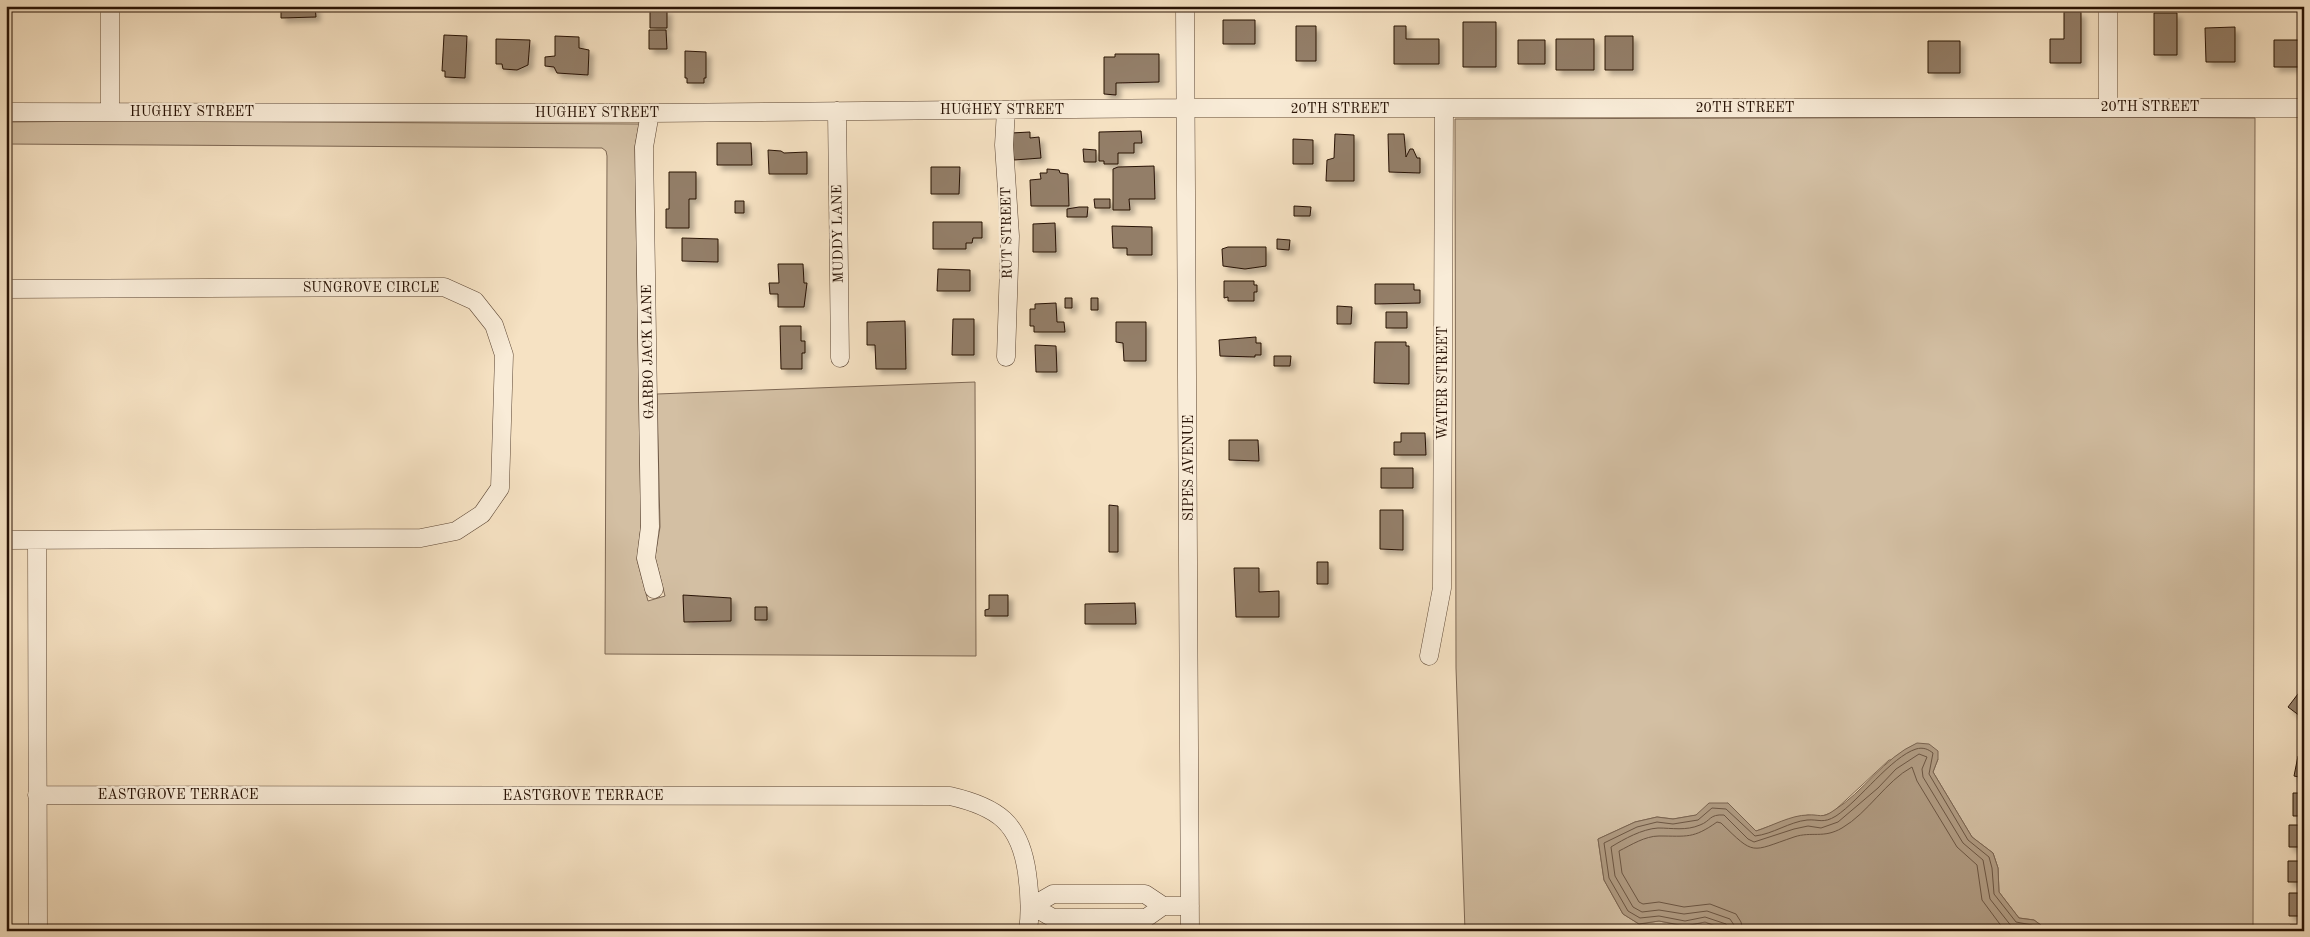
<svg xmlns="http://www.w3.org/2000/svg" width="2310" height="937" font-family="'Old Standard TT',serif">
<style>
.green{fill:#d3bfa3;stroke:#7e6854}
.water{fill:#b09b82;stroke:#7a6450}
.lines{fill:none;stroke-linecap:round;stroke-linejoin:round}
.shore{stroke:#6c5643;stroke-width:1}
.building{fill:#937e67;stroke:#281204;filter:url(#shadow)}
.minor-casing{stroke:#5c4634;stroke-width:19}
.minor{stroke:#f9ecd8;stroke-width:18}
.labels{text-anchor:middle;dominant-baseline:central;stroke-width:4.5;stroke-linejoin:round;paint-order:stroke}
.street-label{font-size:14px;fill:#281204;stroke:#f9ecd8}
</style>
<defs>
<filter id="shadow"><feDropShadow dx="4.5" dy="4.5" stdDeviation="2.5" flood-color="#0004"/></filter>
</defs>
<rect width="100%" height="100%" fill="#f6e2c3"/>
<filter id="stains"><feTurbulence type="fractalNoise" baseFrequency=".004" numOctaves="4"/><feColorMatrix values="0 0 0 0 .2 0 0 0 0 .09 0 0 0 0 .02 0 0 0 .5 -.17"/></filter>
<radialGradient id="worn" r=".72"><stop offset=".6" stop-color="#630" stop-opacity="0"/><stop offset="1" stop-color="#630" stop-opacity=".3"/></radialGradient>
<!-- green -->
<path class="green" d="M2108,117L2255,118L2253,931H2049L2034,920L2019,918L1999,892L1998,868L1993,853L1972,837L1933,772L1938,759L1889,760L1833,812L1820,817L1808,815L1790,819L1756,831L1728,803L1697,815L1673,819L1657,817L1635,822L1598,839L1604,880L1623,914L1639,924L1659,921L1685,926L1705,922L1729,931H1465L1456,668L1455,119Z
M110,121L639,124L635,147L641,526L637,560L648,601L665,596L655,557L660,527L657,394L975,382L976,656L605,654L607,156L606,151L602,148L6,144V122Z"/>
<!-- water -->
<path class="water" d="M1917,743L1929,744L1938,751V759L1933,772L1972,837L1993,853L1998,868L1999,892L2019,918L2034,920L2049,931H1729L1705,922L1685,926L1659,921L1639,924L1623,914L1604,880L1598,839L1635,822L1657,817L1673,819L1696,815L1709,803H1728L1756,831C1772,826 1791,815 1808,815C1819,814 1822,819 1833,811C1864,792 1883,758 1917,743Z"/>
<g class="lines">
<!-- shore -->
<path class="shore" d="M1729,931L1726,924L1705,917L1685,921L1659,916L1640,918L1628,911L1609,878L1604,843L1637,827L1657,822L1673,824L1698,820L1712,808L1726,809L1755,836C1773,834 1789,822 1807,820C1819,819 1823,824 1836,816C1860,800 1891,757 1916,749C1923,747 1928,749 1933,753L1929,774L1968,840L1989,857L1992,868L1994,894L2016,922L2032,925L2042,931
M1735,931L1734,925L1730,919L1707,911L1684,914L1659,910L1642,912L1633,907L1615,876L1611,847C1624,839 1642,829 1658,828C1672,828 1686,831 1700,825C1711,821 1709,814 1724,815L1748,839L1754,842L1794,829L1808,826L1821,828L1838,822L1878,788L1896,769L1919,754L1927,757L1922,769L1923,777L1963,843L1983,860L1990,899L2012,927L2028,931
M1743,931L1741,922L1736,914L1710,904L1684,907L1659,902L1643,904L1639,902L1622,873L1619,851C1631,845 1645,836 1659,836C1687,836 1693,839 1717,822L1721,823C1755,856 1750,852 1794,837C1812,831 1823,839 1842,828C1868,813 1886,781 1912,767L1917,781L1957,847L1977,865L1982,900L2005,931"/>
</g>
<!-- building -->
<path class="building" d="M281,6H315L316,17L281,18Z
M650,10H667V28H650Z
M2064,12H2081V63H2050V39H2064Z
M2154,13H2177V55H2154Z
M1223,20H1255V44H1223Z
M1463,22H1496V67H1463Z
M1296,26H1316V61H1296Z
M1394,26H1406V39H1439V64H1394Z
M2235,27V62H2206L2205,28Z
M649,30H666L667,49H649Z
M444,35L467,36L465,78L445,77V71H442Z
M555,36L579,37V48L589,50L588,75L557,73L554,67L545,66V57L555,56Z
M1605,36H1633V70H1605Z
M496,39L530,40L528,65L517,70L503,69L502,64H496Z
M1556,39H1594V70H1556Z
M1518,40H1545V64H1518Z
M2274,40H2304V67H2274Z
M1928,41H1960V73H1928Z
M685,51L706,52V78H704V83H687V78H685Z
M1115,54H1159V82L1116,83V95L1104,94V57H1115Z
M1141,131L1142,143H1134V153H1118V164H1104V161H1099V132Z
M1030,132V138L1039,137L1041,158L1014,160L1011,133Z
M1335,134L1354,135V181H1326L1327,160L1334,158Z
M1388,134H1404L1406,157L1410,149H1413L1417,158H1420V173L1389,172Z
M1293,139L1313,140V164H1293Z
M717,143H751L752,165H717Z
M1083,149L1096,150V162H1084Z
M768,150L781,151L784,153L807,152V174H769Z
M1154,166L1155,199H1129L1130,210H1113V169L1118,167Z
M931,167H960L959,194H931Z
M1047,169L1059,170L1060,173L1068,174L1069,206H1031L1030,180L1041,179L1040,173H1047Z
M669,172H696V199H689V228H666V209H669Z
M1094,199H1110V208H1095Z
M735,201H744V213H735Z
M1294,206L1311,207L1310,216H1294Z
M1079,207H1088L1087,217H1067V209Z
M933,222H982V238H973L972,243H966V249H933Z
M1055,223L1056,252H1033V224Z
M1112,226L1152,227V255H1127V248H1113Z
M682,238L718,239V262L682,261Z
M1277,239L1290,240L1289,250L1277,249Z
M1228,247H1266V266L1245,269L1223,266L1222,249Z
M778,264H803L804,283H807L804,307H778V294H770L769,283H779Z
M938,269L970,270V291H937Z
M1224,281H1254V285H1257V292H1254V301H1228V297L1224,298Z
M1375,284H1414V290H1420V303L1375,304Z
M1065,298H1072V308H1065Z
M1091,298H1098V310H1091Z
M1056,303L1057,322H1064L1065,332H1034V326H1030V309H1035V304Z
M1337,306L1352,307L1351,324H1337Z
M1386,312H1407V328H1386Z
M953,319H974V355H952Z
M905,321L906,369H876L875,345H867V322Z
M1116,322H1146V361H1124L1123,343L1116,342Z
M780,326H801V341H805V353H802V369H781Z
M1256,337V343H1261V355H1255V357L1220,356L1219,340Z
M1375,342H1406V346H1409V384L1374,383Z
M1035,345L1056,346L1057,372H1036Z
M1274,356H1291L1290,366H1274Z
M1401,433H1425L1426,455H1394V442H1401Z
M1229,440H1258L1259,461L1229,460Z
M1381,468H1413V488H1381Z
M1109,505L1118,506V552H1109Z
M1380,510H1403V550L1380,549Z
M1317,562H1328V584H1317Z
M1234,568H1259V592L1279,591V617H1236Z
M683,595L731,598V621L684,622Z
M989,595H1008V616H985V610L989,609Z
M1135,603L1136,624H1085V604Z
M755,607H767V620H755Z
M2301,690L2304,693V719L2288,707Z
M2298,756L2304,757V778L2294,776Z
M2293,793H2304V816H2293Z
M2289,825H2304V847H2289Z
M2288,861H2304V882H2288Z
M2289,893H2304V916H2289Z
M2290,925H2304V931H2290Z"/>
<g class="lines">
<defs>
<path id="minor" d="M110,6V111
M1185,6L1190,931
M2108,107V6
M837,111L840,358
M6,112L650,113L1187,108H2304
M650,113L644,147L650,527L646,558L654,589
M6,289L444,287L475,301L494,325L504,355L500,488L482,514L456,531L421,538L6,540
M1006,357L1010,236L1004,145L1006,110
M37,540L38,931
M1429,656L1442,588L1444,109
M37,795L950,796C998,807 1020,823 1027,873C1030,894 1031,910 1028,931
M1032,906L1053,894H1145L1163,906H1190
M1032,906L1053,918H1146L1163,906"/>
</defs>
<!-- minor casing -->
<use href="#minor" class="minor-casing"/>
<!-- minor -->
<use href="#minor" class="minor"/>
</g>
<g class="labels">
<!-- street labels -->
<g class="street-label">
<text x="2150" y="107">20TH STREET</text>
<text x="1745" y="108">20TH STREET</text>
<text x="1340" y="109">20TH STREET</text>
<text x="1002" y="110">HUGHEY STREET</text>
<text x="192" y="112">HUGHEY STREET</text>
<text x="597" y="113">HUGHEY STREET</text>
<text transform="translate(1007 233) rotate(-91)">RUT STREET</text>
<text transform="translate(838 234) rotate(-91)">MUDDY LANE</text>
<text x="371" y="288">SUNGROVE CIRCLE</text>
<text transform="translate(648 352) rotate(-91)">GARBO JACK LANE</text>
<text transform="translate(1443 383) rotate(-90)">WATER STREET</text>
<text transform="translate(1189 468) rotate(-90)">SIPES AVENUE</text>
<text x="178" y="795">EASTGROVE TERRACE</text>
<text x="583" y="796">EASTGROVE TERRACE</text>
</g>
</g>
<!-- margin -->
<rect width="2310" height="937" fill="none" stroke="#f6e2c3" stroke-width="25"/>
<rect x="8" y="8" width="2295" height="922" fill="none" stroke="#281204" stroke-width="2.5"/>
<rect x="12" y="12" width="2285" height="912" fill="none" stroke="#281204"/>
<rect width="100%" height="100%" filter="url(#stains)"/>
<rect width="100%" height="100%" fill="url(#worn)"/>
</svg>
